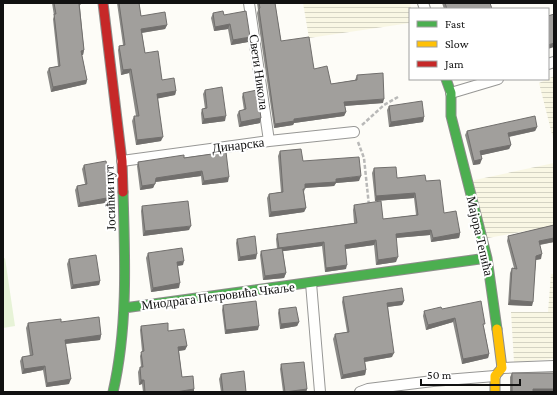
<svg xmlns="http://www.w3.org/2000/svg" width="557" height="395" font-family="'Crimson Pro',serif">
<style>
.farmland{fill:url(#farmland-rules)}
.grass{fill:#e7f3d7}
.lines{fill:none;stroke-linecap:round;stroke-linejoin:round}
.street-casing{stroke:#979795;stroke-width:12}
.fast-casing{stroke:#8e8d8b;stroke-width:11}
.slow-casing{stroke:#8e8d8b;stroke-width:11}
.jam-casing{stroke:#8e8d8b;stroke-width:11}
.path{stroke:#b9b9b8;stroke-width:2.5;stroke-dasharray:4 2;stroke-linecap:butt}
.street{stroke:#fffffe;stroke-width:10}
.fast{stroke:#4caf50;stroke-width:9}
.slow{stroke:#ffc107;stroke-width:9}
.jam{stroke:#c62828;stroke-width:9}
.wall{fill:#8a8986}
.shaded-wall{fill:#716f6d}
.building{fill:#a19f9c;stroke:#716f6d}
.labels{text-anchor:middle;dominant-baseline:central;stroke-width:4;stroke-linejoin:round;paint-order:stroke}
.street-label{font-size:13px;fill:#111;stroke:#fff}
</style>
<defs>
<pattern id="farmland-rules" width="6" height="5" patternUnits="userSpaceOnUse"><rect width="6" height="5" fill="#f9f7e4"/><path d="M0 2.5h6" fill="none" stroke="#d4d3c3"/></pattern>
</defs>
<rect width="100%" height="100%" fill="#fdfcf7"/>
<!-- farmland -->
<path class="farmland" d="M303,3H410L411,9H410V23L309,38Z
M554,76V142L539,83Z
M554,163V226L482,239L470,181Z
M551,274H554V359L514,362L511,312H548Z"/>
<!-- grass -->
<path class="grass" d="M5,258L15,326L3,328V259Z"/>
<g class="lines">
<defs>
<path id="street" d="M249,3L269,141
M423,3L425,9
M548,64L554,62
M451,93L498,79
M122,161L269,141L354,132
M311,283L320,392
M502,368L554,366
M360,392L368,389L433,381L495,376"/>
<path id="fast" d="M446,79L451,93V116L487,258L497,329
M124,308L487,258
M113,392C128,327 125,258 123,192"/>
<path id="slow" d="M495,392V376L502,368L497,329"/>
<path id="jam" d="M103,3L122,161L123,192"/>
</defs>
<!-- street casing -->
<use href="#street" class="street-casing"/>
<!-- fast casing -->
<use href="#fast" class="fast-casing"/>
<!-- slow casing -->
<use href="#slow" class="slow-casing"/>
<!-- jam casing -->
<use href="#jam" class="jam-casing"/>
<!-- path -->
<path class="path" d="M362,125L384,105L398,97
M358,142L364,158L369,206"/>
<!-- street -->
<use href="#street" class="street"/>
<!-- fast -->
<use href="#fast" class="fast"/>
<!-- slow -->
<use href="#slow" class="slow"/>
<!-- jam -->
<use href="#jam" class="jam"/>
</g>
<!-- wall -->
<path class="wall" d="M52,3H80V7L84,50L83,55H82L87,80L86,84L51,92L47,72L49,68L58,66L53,19L54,16Z
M117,3H139L141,16L167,25L165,29L142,33L145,53L162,80L176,91L175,95L158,98L161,141L136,145L132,121L134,116H136L129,73L121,75L118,50L119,46L123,45Z
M257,3H275L281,41L314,69L331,84L355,80L357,75L383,103L345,106L346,112L344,116L294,123L293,125L274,128L257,13L258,10Z
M442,3H490L492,9H444Z
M213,13L224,15L248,42L231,45L228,29L214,31L211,18Z
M205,90L225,121L202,124L201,113L202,109H205L203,94Z
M243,93L260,123L239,127L237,115L239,111L244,110L242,97Z
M389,106L424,117L423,122L389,127L387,110Z
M537,127L535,131L509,137L511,145L509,149L481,155L480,164L473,165L465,135L467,131Z
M280,151L303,161L359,181L336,183L334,186L305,188L304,192L306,208L304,212L269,217L267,198L269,194L281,192L278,156Z
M184,158L228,182L202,185L201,176L155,182L153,188L140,190L137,166L138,162Z
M84,165L111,202L78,207L75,190L77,186L85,184L82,169Z
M374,168L397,178L426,181L444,213L460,233L459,238L431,242L430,235L396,238V262L376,265L374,245L346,249V269L325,272L322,246L283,251L286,273L284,278L263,280L260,255L261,251L277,249L276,239L277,234L354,223L353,210L354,205L383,219L416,215L414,198L375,201L372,173Z
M142,206L189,230L143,236L141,211Z
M554,225V242L540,245L541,259L536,260L532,306L508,305L510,273L512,268H514L507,241L508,236Z
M237,239L256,259L238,261L236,243Z
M148,253L183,265L178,266L179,288L151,292L146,258Z
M69,259L100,281L99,285L71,289L67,264Z
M343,297L404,301L402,305L388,307L392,357L365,362L366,370L365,375L341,379L333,339L335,334L347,332L342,302Z
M223,305L258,330L225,334L222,310Z
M279,309L299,322L297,326L280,329L278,313Z
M442,309L484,328L489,354L488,358L462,364L453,322L426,330L423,316L424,311Z
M61,322L101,335L100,340L65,344L69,384L46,387L43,370L22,374L20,361L22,357L30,356L26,328L28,323Z
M141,326L168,331L187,346L185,350L179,351L182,377L194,389V392H143L142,384L139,385L138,372L140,367H141L140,356L142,351L140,330Z
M281,364L307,389L306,392H283L280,369Z
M512,373L554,392H510V377Z
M221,374L246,392H221L219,379Z"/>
<!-- shaded-wall -->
<path class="shaded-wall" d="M230,24L228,29L214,31L215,27Z
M167,25L165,29L140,33L141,29Z
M250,37L248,42L231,45L233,40Z
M554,43V47L548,49V45Z
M84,50L83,55H80L81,51Z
M131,69L129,73L121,75L123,70Z
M87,80L86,84L51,92L53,87Z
M176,91L175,95L156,99L157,94Z
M384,99L383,103L343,106L344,102Z
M346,112L344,116L294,123L293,125L274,128L275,124L294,119Z
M226,116L225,121L202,124L204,119Z
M424,117L423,122L389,127L391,122Z
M261,118L260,123L239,127L241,122Z
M537,127L535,131L507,137L508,133Z
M163,137L161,141L136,145L137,140Z
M511,145L509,149L478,156L480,151Z
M482,159L480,164L473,165L474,161Z
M202,171L201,176L155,182L156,178Z
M361,176L359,181L336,183L334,186L303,188L305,184L336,179Z
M229,177L228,182L202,185L204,181Z
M155,184L153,188L140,190L142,186Z
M415,193L414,198L375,201L376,196Z
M112,197L111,202L78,207L80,203Z
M306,208L304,212L269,217L271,212Z
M191,226L189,230L143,236L145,231Z
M431,230L430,235L394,238L396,234Z
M460,233L459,238L431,242L433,238Z
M554,238V242L537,245L539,241Z
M376,240L374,245L344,249L345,245Z
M324,242L322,246L277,252L279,248Z
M257,254L256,259L238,261L240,257Z
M542,254L541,259L535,260L536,256Z
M398,257L396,262L376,265L378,260Z
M184,261L183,265L175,266L177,262Z
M347,265L346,269L325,272L326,268Z
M286,273L284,278L263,280L265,276Z
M100,281L99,285L71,289L73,285Z
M180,283L179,288L151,292L153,288Z
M510,300L533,302L532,306L508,305Z
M404,301L402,305L386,307L387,303Z
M455,318L453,322L426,330L428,325Z
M299,322L297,326L280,329L281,324Z
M259,326L258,330L225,334L226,330Z
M101,335L100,340L63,344L65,340Z
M187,346L185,350L177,351L178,347Z
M394,353L392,357L363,362L364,358Z
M489,354L488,358L462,364L463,359Z
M45,366L43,370L22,374L24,369Z
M366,370L365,375L341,379L343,375Z
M71,379L69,384L46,387L47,383Z
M141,380H144L142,384L139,385Z
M194,389V392H176Z
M307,389L306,392H285Z
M533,389H554V392H532Z"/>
<!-- building -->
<path class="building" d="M54,3H80L81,4H79L84,50L81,51L87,80L53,87L49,68L60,66L54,14H56Z
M119,3H139L141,16L165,12L167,25L141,29L145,53L158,51L162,80L174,78L176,91L157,94L163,137L137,140L134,116H139L131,69L123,70L119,46L125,45Z
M259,3H275L281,41L309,37L314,69L327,66L331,84L357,80V75L383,73L384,99L344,102L346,112L294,119V121L275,124L259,9L260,8Z
M445,3H490L492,9H447Z
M223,11L224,15L246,11L250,37L233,40L230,24L215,27L213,13Z
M554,14V43L548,45V16Z
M222,87L226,116L204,119L202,109L207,108L205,90Z
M257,90L261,118L241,122L239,111L246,109L243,93Z
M422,101L424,117L391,122L389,106Z
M535,116L537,127L508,133L511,145L480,151L482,159L474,161L467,131Z
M301,149L303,161L359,157L361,176L336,179V182L305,184V189H303L306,208L271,212L269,194L283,192L280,151Z
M226,152L229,177L204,181L202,171L156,178L155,184L142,186L138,162L184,155V158Z
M106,161L112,197L80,203L77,186L87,184L84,165Z
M396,167L397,178L425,175L426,181L440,180L444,213L456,211L460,233L433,238L431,230L396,234L398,257L378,260L376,240L345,245L347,265L326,268L324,242L279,248L277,234L357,223L354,205L381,201L383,219L418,215L415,193L376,196L374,168Z
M188,201L191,226L145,231L142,206Z
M554,225V238L539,241L542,254L536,256L533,302L510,300L512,268L517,269L508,236Z
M255,236L257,254L240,257L237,239Z
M182,248L184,261L177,262L180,283L153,288L148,253Z
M282,248L286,273L265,276L261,251Z
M96,255L100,281L73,285L69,259Z
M402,288L404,301L387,303L394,353L364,358L366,370L343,375L335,334L349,332L343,297Z
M256,301L259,326L226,330L223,305Z
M481,301L485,324H483L489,354L463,359L455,318L428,325L424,311L441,307L442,309Z
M296,307L299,322L281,324L279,309Z
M99,317L101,335L65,340L71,379L47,383L45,366L24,369L22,357L33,355L28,323L61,319V322Z
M168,323V331L184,329L187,346L178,347L182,377L193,376L194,389L176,392H145L144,380H141L140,367H143L141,352L144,351L141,326Z
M304,362L307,389L285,392L281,364Z
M244,371L246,392H223L221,374Z
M512,373H554V389H533V392H512Z"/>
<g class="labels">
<!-- street labels -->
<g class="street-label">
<text transform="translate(259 72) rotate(82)">Свети Никола</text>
<text transform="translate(238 145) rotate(-7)">Динарска</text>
<text transform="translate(110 198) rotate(-92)">Јосићки пут</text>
<text transform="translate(480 236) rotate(77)">Мајора Тепића</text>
<text transform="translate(218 296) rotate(-7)">Миодрага Петровића Чкаље</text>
</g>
</g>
<!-- border -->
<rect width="557" height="395" fill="none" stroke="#111111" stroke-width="8"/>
<!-- legend -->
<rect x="409" y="8" width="140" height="72" fill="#ffffff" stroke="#a0a0a0"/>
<rect x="417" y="21" width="20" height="6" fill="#4caf50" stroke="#a0a0a0"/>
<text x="445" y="28" font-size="12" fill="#111111">Fast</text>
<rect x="417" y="41" width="20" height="6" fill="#ffc107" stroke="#a0a0a0"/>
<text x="445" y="48" font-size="12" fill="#111111">Slow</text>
<rect x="417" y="61" width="20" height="6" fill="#c62828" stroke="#a0a0a0"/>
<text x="445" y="68" font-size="12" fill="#111111">Jam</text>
<!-- scale -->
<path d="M421 379v6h99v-6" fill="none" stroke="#111111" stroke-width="2"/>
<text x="427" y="379" font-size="12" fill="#111111" stroke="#ffffff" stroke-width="3" paint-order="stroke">50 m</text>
</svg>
